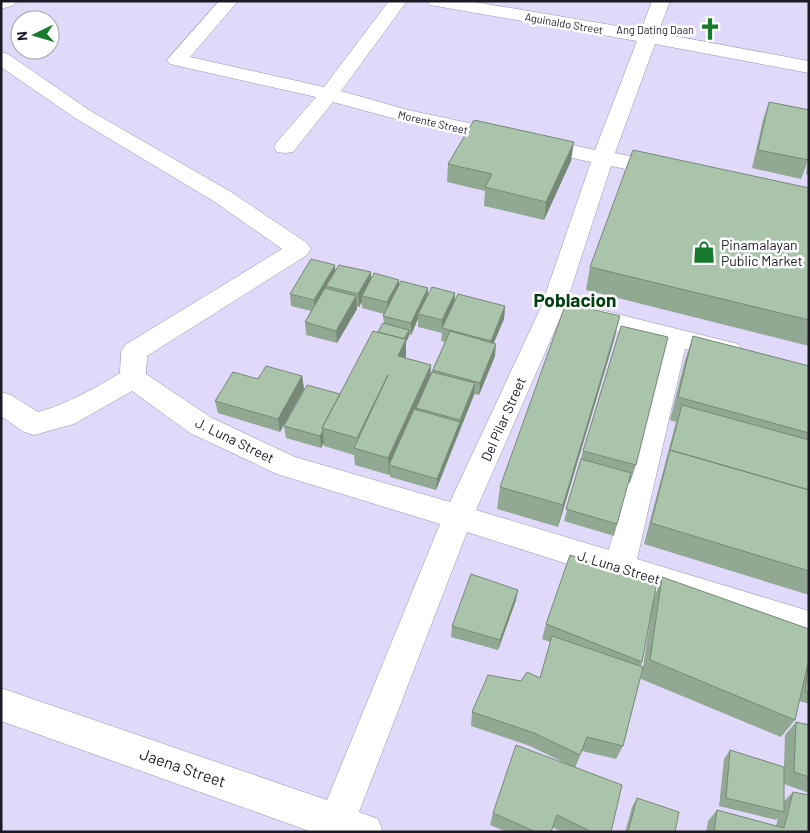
<svg xmlns="http://www.w3.org/2000/svg" width="810" height="833" font-family="Barlow,sans-serif">
<style>
.lines{fill:none;stroke-linecap:round;stroke-linejoin:round}
.minor-casing{stroke:#9991b0;stroke-width:1}
.minor{fill:#fff;fill-rule:evenodd}
.wall{fill:#91a992;fill-rule:evenodd}
.shaded-wall{fill:#768977}
.building{fill:#a9c4aa;stroke:#768977}
.labels{text-anchor:middle;dominant-baseline:central;stroke-width:5;stroke-linejoin:round;paint-order:stroke}
.far-street-label{font-size:11px;fill:#1c1925;stroke:#fff}
.far-poi-label{font-size:11px;fill:#1c1925;stroke:#fff;text-anchor:end}
.poi-label{font-size:14px;fill:#1c1925;stroke:#fff;text-anchor:start}
.street-label{font-size:14px;fill:#1c1925;stroke:#fff}
.near-street-label{font-size:16px;fill:#1c1925;stroke:#fff}
.district-label{font-size:19px;font-weight:bold;fill:#00400e;stroke:#fff}
</style>
<rect width="100%" height="100%" fill="#e1d9fa"/>
<g class="lines">
<defs>
<path id="minor" d="M1,1H17L14,5L1,9Z
M219,1H238L190,57L324,87L389,1H407L341,91L408,110L595,150L637,41L436,6L430,5L427,1H469L641,30L652,1H670L658,33L809,61V73L655,44L615,153L673,165L676,170L673,175L665,177L611,166L565,307L476,510L609,550L661,343L572,320L568,314L572,308L581,305L738,344L742,351L738,358L729,361L685,349L637,559L809,611V641L467,532L359,812L378,819L383,832H312L1,721V688L327,800L440,524L277,474L190,433L132,391L74,424L34,435L24,432L1,416V392L11,395L38,412C67,404 94,389 120,373L121,352L125,345L282,249L215,202L75,118L1,67V52L8,54L89,110L231,192L307,243L311,249L307,255L147,356L146,374L210,417L295,457L450,502L541,307L591,162L403,121L333,102L293,152L285,153L277,152L274,147L277,142L316,97L170,64L167,60Z"/>
</defs>
<!-- minor casing -->
<use href="#minor" class="minor-casing"/>
<!-- minor -->
<use href="#minor" class="minor"/>
</g>
<!-- wall -->
<path class="wall" d="M769,102L809,110V175L806,174L808,161L801,179L752,168L763,120Z
M571,161L544,220L484,206L485,191L447,182L448,164Z
M809,188V346L586,290L590,267Z
M336,271L371,272V278L399,280V285L428,288V296L455,293V301L505,306L504,319L494,343L495,356L479,395L474,394L436,490L390,477V473L389,475L355,465L354,455L324,446V443L321,448L286,438L284,426L340,394L384,323L383,316L384,314L362,308V302L359,307L356,306L357,309L337,343L306,335L305,322L311,311L291,306L290,294ZM418,319V327L442,333L441,341L445,342L430,375L431,365L406,358V342L409,335H411Z
M693,336L809,366V595L644,544L676,422L670,420L685,360Z
M614,340L558,527L497,509L500,487Z
M302,376L304,389L280,432L218,413L215,401L258,379Z
M583,451L636,465L630,483L628,482L614,536L564,521Z
M662,577L809,629V704L799,701L795,720L781,737L641,679L643,668L623,746L616,759L582,751L575,768L611,832H562L552,827L551,832H507L490,825L493,813L569,765L530,746L471,726L472,712L521,681L540,678L550,642L542,639L546,624L655,595ZM651,614L643,667L641,666L642,662Z
M516,600L498,650L451,637L452,626Z
M796,722L807,724L809,722V793L784,784V801L793,792L809,832H706L708,821L717,810L776,826L778,818L776,820L719,806L724,759L730,750L784,767L785,735Z
M637,798L675,832H625L632,807Z"/>
<!-- shaded-wall -->
<path class="shaded-wall" d="M574,142L571,161L544,220L546,202Z
M335,265L336,277L326,286L327,293L315,313L314,300Z
M371,272V285L362,296V302L359,307L358,294Z
M399,280V292L388,315L387,302Z
M428,288L427,301L418,314V319L411,335V323Z
M455,293L454,305L442,328V320Z
M356,296L357,309L337,343L336,331Z
M505,306L504,319L489,353L491,341Z
M620,316L614,340L558,527L563,505Z
M409,330V336L406,342V357L398,374V356L400,348Z
M496,344L495,356L479,395L480,383Z
M431,365L430,383L416,408V415L389,465L390,473L389,475L388,458Z
M302,376L304,389L280,432L278,419Z
M475,383L474,395L436,490L437,479Z
M323,431L324,443L321,448L320,436Z
M518,590L516,600L498,650L500,640Z"/>
<!-- building -->
<path class="building" d="M769,102L809,110V160L758,150Z
M474,120L574,142L546,202L485,187L492,174L448,164Z
M633,150L809,188V320L590,267Z
M311,259L335,265L314,300L290,294Z
M339,265L371,272L358,294L326,286Z
M374,273L399,280L387,302L362,296Z
M401,281L428,288L411,323L383,316Z
M432,287L455,293L442,320L418,314Z
M325,288L356,296L336,331L305,322Z
M458,294L505,306L491,341L442,328Z
M566,303L620,316L563,505L500,487Z
M383,323L409,330L404,339L378,332Z
M621,326L668,337L636,465L583,451Z
M373,331L406,339L398,356L431,365L388,458L354,448L388,375L357,438L322,428Z
M450,331L496,344L480,383L433,370Z
M693,336L809,366V433L678,397Z
M266,366L302,376L278,419L215,401L233,372L258,379Z
M432,372L475,383L460,420L416,408Z
M307,385L340,394L322,428L323,431L320,436L284,426Z
M682,405L809,440V490L670,450Z
M414,409L460,422L437,479L389,465Z
M670,450L809,490V571L651,523Z
M581,459L631,473L617,524L566,509Z
M570,555L657,582L642,662L546,624Z
M471,574L518,590L500,640L452,626Z
M662,577L809,629V659L795,720L650,660Z
M552,636L643,667L623,746L587,737L580,755L534,733L472,712L488,675L521,681L527,672L540,678Z
M809,659V692L805,691Z
M796,722L809,725V777L794,772Z
M516,745L622,785L611,832H589L590,831L557,815L551,832H536L493,813Z
M730,750L784,767V812L726,798Z
M793,792L809,795V832H714L717,810L784,828Z
M637,798L679,812L675,832H628Z"/>
<!-- icons -->
<defs>
<symbol id="church-bare" viewBox="-9 -9 18 18"><path d="M-1.2-6h2.4v3.5h3.3v2.4h-3.3V6h-2.4V-.1h-3.3v-2.4h3.3Z" fill="#187a2c" stroke="#fff" stroke-width="2.5" paint-order="stroke"/></symbol>
<symbol id="shop-bare" viewBox="-9 -9 18 18"><path d="M-5-2.5h2.3a2.7 3.5 0 0 1 5.4 0H5L5.5 6h-11ZM-1.5-2.5h3a1.5 2.3 0 0 0-3 0Z" fill="#187a2c" stroke="#fff" stroke-width="2.5" paint-order="stroke"/></symbol>
</defs>
<g fill-rule="evenodd">
<use href="#church-bare" x="694" y="13" width="32" height="32"/>
<use href="#shop-bare" x="688" y="236" width="32" height="32"/>
</g>
<g class="labels">
<!-- far-street labels -->
<g class="far-street-label">
<text transform="translate(564 23) rotate(10)">Aguinaldo Street</text>
<text transform="translate(433 122) rotate(13)">Morente Street</text>
</g>
<!-- far-poi labels -->
<g class="far-poi-label">
<text x="694" y="29">Ang Dating Daan</text>
</g>
<!-- poi labels -->
<g class="poi-label">
<text x="721" y="244">Pinamalayan<tspan x="721" dy="16">Public Market</tspan></text>
</g>
<!-- street labels -->
<g class="street-label">
<text transform="translate(503 419) rotate(-66)">Del Pilar Street</text>
<text transform="translate(235 440) rotate(26)">J. Luna Street</text>
<text transform="translate(619 567) rotate(17)">J. Luna Street</text>
</g>
<!-- near-street labels -->
<g class="near-street-label">
<text transform="translate(183 767) rotate(19)">Jaena Street</text>
</g>
<!-- district labels -->
<g class="district-label">
<text x="575" y="299">Poblacion</text>
</g>
</g>
<!-- border -->
<rect width="810" height="833" fill="none" stroke="#1c1925" stroke-width="5"/>
<!-- north arrow -->
<g transform="translate(35 35) rotate(265)"><circle r="24" fill="#ffffff" stroke="#a4a3a8"/>
<path d="M0-4L9 19L0 12L-9 19Z" fill="#187a2c"/>
<text y="-8" font-size="14" font-weight="bold" text-anchor="middle" fill="#1c1925">N</text>
</g>
</svg>
